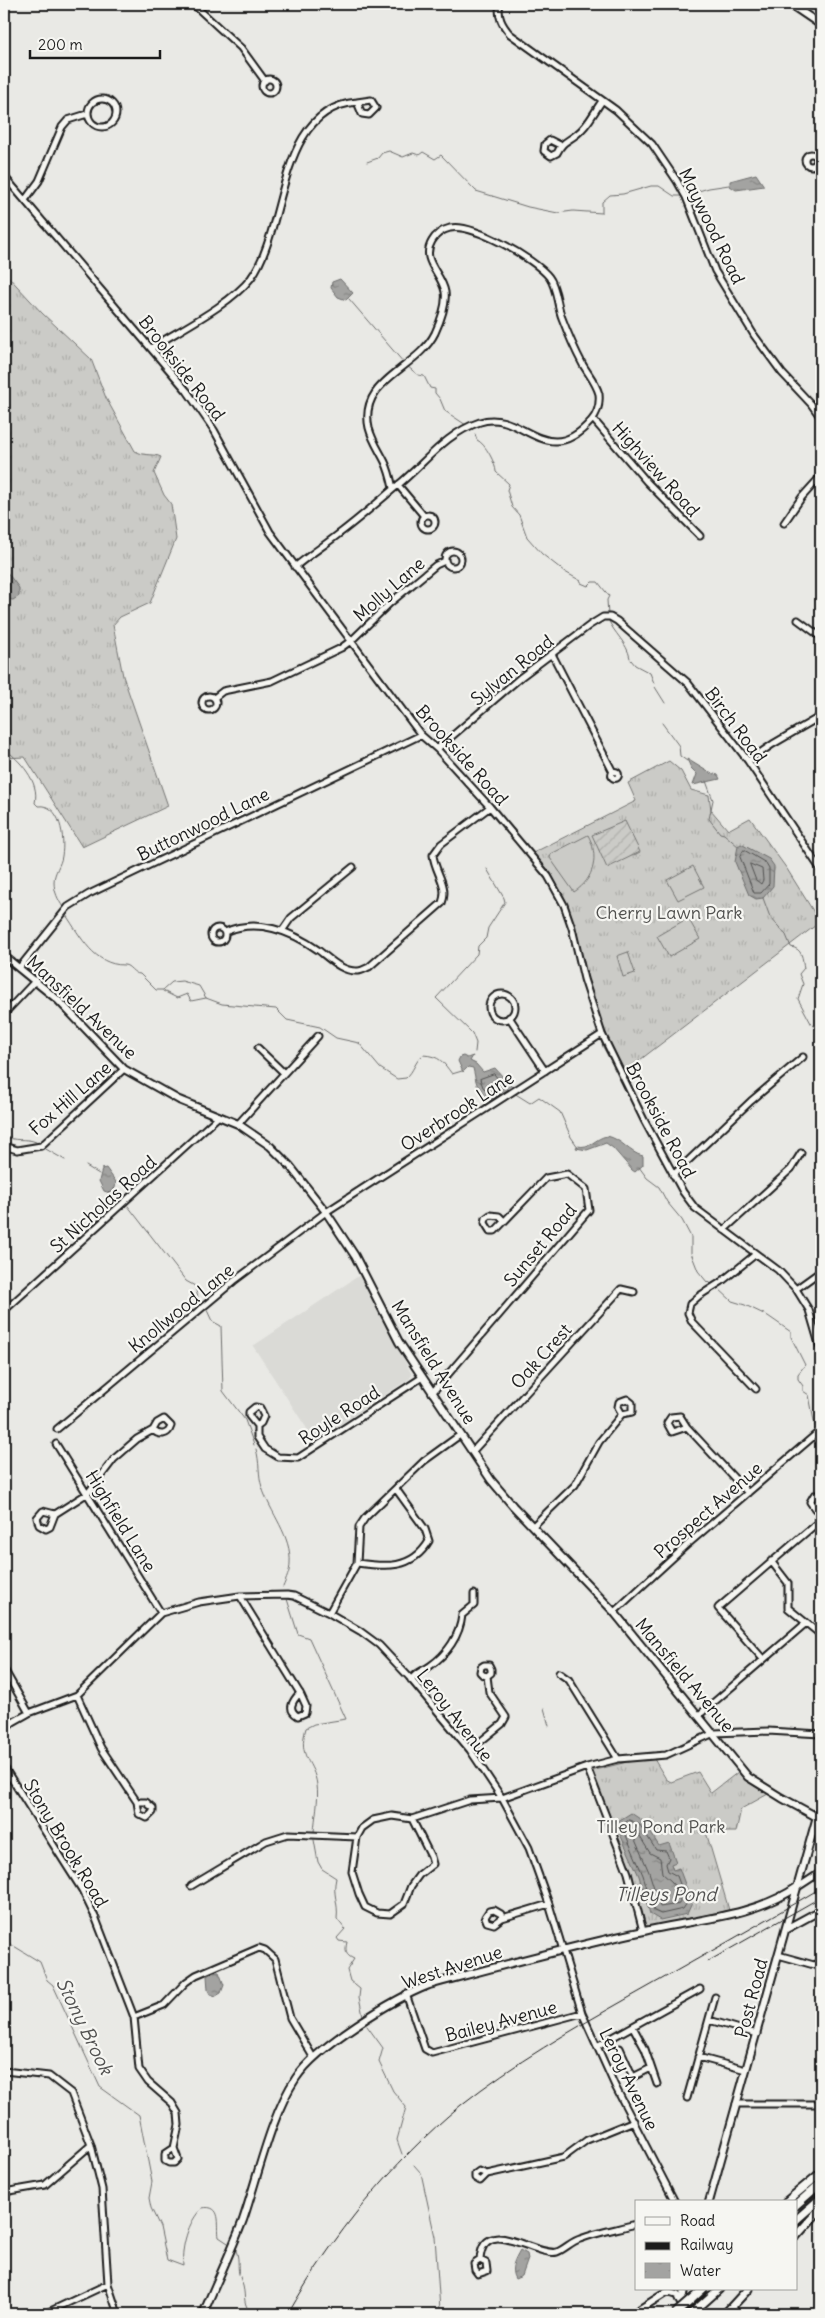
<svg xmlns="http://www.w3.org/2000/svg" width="825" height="2318" font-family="Delius,sans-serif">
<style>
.built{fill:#dadad6}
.grass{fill:url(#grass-tufts);stroke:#747472}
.garden{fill:url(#garden-furrows);stroke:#747472}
.pitch{fill:#cbcbc7;stroke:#747472}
.water{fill:url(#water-ripples);stroke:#6d6d6c}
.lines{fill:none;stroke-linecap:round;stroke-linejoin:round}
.shore{stroke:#525251;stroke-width:1}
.stream{stroke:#6d6d6c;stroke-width:1}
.minor-casing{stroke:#1c1c1c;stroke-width:9}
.major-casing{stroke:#1c1c1c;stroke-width:10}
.highway-casing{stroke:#1c1c1c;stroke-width:11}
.minor{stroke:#f6f6f2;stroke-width:5}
.major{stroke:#f6f6f2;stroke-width:6}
.highway{stroke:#f6f6f2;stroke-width:7}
.rail{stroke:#1c1c1c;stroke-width:1}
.highway-bridge-casing{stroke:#1c1c1c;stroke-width:11;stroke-linecap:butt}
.highway-bridge{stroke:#f6f6f2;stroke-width:7}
.labels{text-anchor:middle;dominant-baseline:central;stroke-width:4.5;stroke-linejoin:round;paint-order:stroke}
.street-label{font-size:18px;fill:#1c1c1c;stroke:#f6f6f2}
.park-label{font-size:18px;fill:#51514f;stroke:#f6f6f2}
.water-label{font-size:19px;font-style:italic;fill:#525251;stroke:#f6f6f2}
</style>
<defs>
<pattern id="grass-tufts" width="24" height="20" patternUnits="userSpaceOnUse" patternTransform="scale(1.25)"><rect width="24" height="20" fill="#cbcbc7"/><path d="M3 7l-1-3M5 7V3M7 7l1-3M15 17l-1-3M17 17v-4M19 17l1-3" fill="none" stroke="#aeaeaa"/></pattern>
<pattern id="garden-furrows" width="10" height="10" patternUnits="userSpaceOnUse" patternTransform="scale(1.25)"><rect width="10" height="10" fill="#cbcbc7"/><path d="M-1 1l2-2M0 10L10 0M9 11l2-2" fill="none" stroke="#aeaeaa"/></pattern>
<pattern id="water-ripples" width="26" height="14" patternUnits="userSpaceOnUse" patternTransform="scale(1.25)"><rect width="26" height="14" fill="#a3a3a1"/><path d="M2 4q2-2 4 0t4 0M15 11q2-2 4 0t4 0" fill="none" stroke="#848482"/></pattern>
</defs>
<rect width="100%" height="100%" fill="#e9e9e5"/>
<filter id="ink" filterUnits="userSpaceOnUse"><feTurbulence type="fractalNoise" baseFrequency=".02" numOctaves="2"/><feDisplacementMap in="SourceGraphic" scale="10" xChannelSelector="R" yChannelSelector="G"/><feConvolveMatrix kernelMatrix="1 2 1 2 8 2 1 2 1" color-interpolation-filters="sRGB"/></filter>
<g filter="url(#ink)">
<!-- built -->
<path class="built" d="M360,1275L412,1375L409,1379L315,1441L253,1346Z"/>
<!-- grass -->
<path class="grass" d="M4,272L42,313L91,359L106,398L135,451C146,457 153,453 161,457L154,473L164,495L171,504L176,539L150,603L120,617L113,625L123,676L168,806L82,847L25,757L4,758Z
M669,761L681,771L691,790L709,795L711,810L728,830L750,818L787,869L820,922L619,1076L603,1047L559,897L531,854L636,801L628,783Z
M639,1759H654L666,1779L671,1782L698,1772L711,1793L738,1772L745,1780L768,1794L741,1809L736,1832H706L729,1910L645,1928L631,1877L591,1771Z"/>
<!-- garden -->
<path class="garden" d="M625,821L640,852L607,868L592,835Z"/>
<!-- pitch -->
<path class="pitch" d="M588,835C599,855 595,879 574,892L550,858L551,854Z
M693,866L704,887L678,900L667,880Z
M688,918L700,939L669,957L657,936Z
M628,952L635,973L623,977L617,956Z"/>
<!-- water -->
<path class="water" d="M756,174L764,186L736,190L730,186V181Z
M340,279L353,293L346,300L338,297L331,288L332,282Z
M4,552L6,571L19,588V596L13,600L4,599Z
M687,759L710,773L718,775L720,779L693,785L697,774L691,768Z
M741,844L769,859L774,866L773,886L763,898L756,899L749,895L735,862L738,846Z
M463,1056L467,1058L473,1056L470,1061L476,1064L483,1072L495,1068L512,1087L489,1101C477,1092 476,1081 473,1068L468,1067L463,1072L458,1061L460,1057Z
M607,1136C622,1139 629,1153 643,1156V1165L635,1172L632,1170L613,1148L606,1143L587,1150L576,1148L577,1146C591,1149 595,1138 607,1136Z
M106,1168L116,1182L115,1188L110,1193L104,1191L99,1181L102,1169Z
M631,1813L643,1821L659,1846L669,1843L676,1862L671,1864L673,1870L679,1868L692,1903L687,1914L660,1920L650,1914L639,1876L615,1823Z
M213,1972H219L224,1985L221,1993L216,1996L210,1994L208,1990L207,1976Z
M520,2250L527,2254L528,2259L522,2276L515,2279C509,2269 515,2259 520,2250Z"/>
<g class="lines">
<!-- shore -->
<path class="shore" d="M744,850L766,863L769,868V884L761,893H754L740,857Z
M750,864L762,869L763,880L761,884L756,880Z
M494,1074L503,1085L489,1094L483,1087L480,1079Z
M629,1820L640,1825L656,1850L666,1851L669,1858L666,1864L668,1871L677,1876L687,1903L683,1909L661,1914L654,1911L643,1875L622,1826Z
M634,1832H637L650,1853L660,1858L662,1873L672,1882L680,1901L679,1904L660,1907L649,1872L633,1835Z"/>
<!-- stream -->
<path class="stream" d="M367,162L378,158L382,153L389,151L403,157L413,153L419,155L423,152L435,159L441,155L476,191L528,207L558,213L573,211L602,213V202L610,195L623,194L651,186H659L674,196H682
M688,194L709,188L729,185
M349,299L404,363
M407,366L418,375L424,376L430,388L435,389V393L440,399L445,411L466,425
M475,434L477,440C485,443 496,464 496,472L509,484L507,490L512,507L519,515L527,537L542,554L565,572L581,581V583L588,586L592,582H598L609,596L607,600L608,615
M608,619C614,634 627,642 630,658
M631,660L635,665L650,673L654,683
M655,687L665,703
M662,723L679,746L680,756L687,761
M4,748C20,761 40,781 35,803L38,806C61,803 65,839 62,856C61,865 54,872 54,882C54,891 58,900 63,907
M706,781L713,800L709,819L720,833L724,834L739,847
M763,898L770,917L786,935L791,947C803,949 802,958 804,968L799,974L803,984L798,999L812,1025L820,1032
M66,915C81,937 94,965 124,965C130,965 133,974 140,974L156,990H163L172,982L182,981L199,986L206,998L222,1004L276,1009L287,1020L320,1027L336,1038L359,1043L380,1068L397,1079L406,1078C414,1071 415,1061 423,1055C440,1056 443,1062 452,1074L462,1071
M163,991L177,998L187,994L191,1001L206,998
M475,1052L476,1043L472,1033L436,998L477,954L478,946L486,938L488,928L505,902L504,898L487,869
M514,1093L530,1103L539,1097L560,1112L571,1137L578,1147
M4,1135C14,1143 25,1137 36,1142
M44,1148L65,1160
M86,1166L99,1174
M639,1167L647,1178L659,1187L667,1202L682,1220L691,1237V1253L698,1271L707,1282L713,1284
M114,1189L120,1199
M128,1206L186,1281L195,1286L199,1302
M718,1288L732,1301L745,1305L768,1316L791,1332V1337L805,1365L798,1374V1379L803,1386V1391L809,1395L816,1432
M206,1308L212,1321L221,1326L223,1391L245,1420L254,1445
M817,1435L821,1446
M256,1449C260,1462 258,1475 262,1487C270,1513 292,1536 290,1564C290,1571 286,1580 283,1587
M287,1599L298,1634L309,1638L346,1719L314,1724L306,1728C297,1758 314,1761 317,1785C319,1800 315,1816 314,1832
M544,1708L549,1726
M314,1840L318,1862L322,1869L336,1878C332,1895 339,1902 337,1919L345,1929L337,1938L339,1941L347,1942C345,1951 345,1955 354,1959L347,1970L350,1981L360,1989L359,1997L363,2016
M4,1940L40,1962L47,1980L53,1985L100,2087L139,2115L152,2182L149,2198L151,2208L160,2227L167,2260L183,2266C181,2247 188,2222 202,2208C223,2204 217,2225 219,2237L228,2243
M367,2026L383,2048L379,2062L393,2091L406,2107L397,2140L402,2154
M414,2165L421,2173L435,2237L440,2310L443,2314
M235,2248C240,2258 237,2265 239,2274C240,2278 242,2282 243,2286C246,2298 242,2304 252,2314"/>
<defs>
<path id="minor" d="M193,4L241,48L265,81
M500,4C497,16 502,25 510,34L616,110L652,144L677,181L686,197L715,271L754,335L782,373L811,404L821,418
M262 86a7 7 0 1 1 14 0a7 7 0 1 1-14 0Z
M88 113a14 14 0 1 1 28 0a14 14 0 1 1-28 0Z
M560,145L550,140L545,144L544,151L551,156L557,153C563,141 567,142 577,134C588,126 594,112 602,101
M805 160a6 6 0 1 1 12 0a6 6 0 1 1-12 0Z
M815,164L821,173
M4,176L187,391L214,430L270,532L421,735L437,749L490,807L548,876L564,905L572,928L584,979L602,1034L644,1120L683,1192L695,1208L778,1270L796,1289L809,1310L821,1351
M25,200L39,181L62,127L68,120L87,114
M151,348C181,329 230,305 251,278C288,227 276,109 357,102L362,114L369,115L376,108L371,100L357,102
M593,419L647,482L700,536
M398,485L424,516
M421 522a7 7 0 1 1 14 0a7 7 0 1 1-14 0Z
M784,523L802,497L821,476
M445 559a8 8 0 1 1 16 0a8 8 0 1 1-16 0Z
M295,567C309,555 325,545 340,533C360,518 379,501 398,485C425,463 446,433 480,422C521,408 546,472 591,421C598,413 600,404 599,394C596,383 589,375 583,365C575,350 568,334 562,318C557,306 557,287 549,277C535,259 473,223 450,228C442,230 436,234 432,241C420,261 442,273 445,292C447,305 440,322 435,333C417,370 358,379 369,428C372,440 379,450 385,462C389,470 391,479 393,488
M798,620L821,637
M552,654L613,772
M202 703a7 7 0 1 1 14 0a7 7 0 1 1-14 0Z
M214,698L223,691L272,681L341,648L352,640L390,603L436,565L445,561
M437,749L521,677L590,625L603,617H610L617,621L688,683L748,761L821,870
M748,761L773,744L821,716
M611.5 775a3.5 3.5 0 1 1 7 0a3.5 3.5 0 1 1-7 0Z
M211 935a7 7 0 1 1 14 0a7 7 0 1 1-14 0Z
M282,931L291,918L353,867
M225,932C257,918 291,931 318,950C330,959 342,972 358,971C362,971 366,968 369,967L442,903C449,885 435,873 433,855L441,844L490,807
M19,968L68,907L89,894L421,735
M489 1007a13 13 0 1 1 26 0a13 13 0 1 1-26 0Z
M4,1014L36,980
M509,1017L545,1071
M258,1048L284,1073
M238,1124L318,1036
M4,1146L17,1150L41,1146L124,1069
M673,1175L751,1101L803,1057
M724,1230L791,1169L801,1153
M756,1254L721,1282L699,1296L690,1304L688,1313L692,1322L756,1389
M796,1289L821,1271
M4,1311L219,1116
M432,1393L589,1210L586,1189L567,1174L546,1178L495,1231H490L485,1223L486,1218L490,1215L499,1216L504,1221
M257,1426L261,1423L264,1416L260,1408L255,1407L249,1412V1416L257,1426V1437L265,1449L278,1457L298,1458L421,1378
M687,1427L680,1416L671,1417L667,1423L672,1432L687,1427L748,1493
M57,1429L234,1281L326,1212L602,1034
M56,1444L161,1613
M472,1452L621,1289L634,1292
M821,1509H815L810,1502L814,1495H821
M55,1514L43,1511L37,1518L39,1525L46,1529L50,1527L55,1514L88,1493L114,1459L137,1439L153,1430L157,1423L164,1419L171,1426C168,1436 159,1436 153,1430
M533,1526L575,1485L599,1442L622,1414L632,1412V1403L627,1399L619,1402L618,1407L622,1414
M771,1561L788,1583V1608L821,1635
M357,1563C385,1567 412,1570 429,1541L425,1529L396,1489
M240,1596L301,1695L306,1706L305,1713L298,1716C287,1710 292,1701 300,1693
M614,1612L688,1544L821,1430
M329,1613L357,1563L359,1527L365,1518L424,1461L460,1435
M763,1659L718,1608L817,1523L821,1508
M4,1669L29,1713
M559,1673L569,1680L618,1759
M411,1680C416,1672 423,1671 430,1666C447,1654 460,1636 462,1615L474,1605V1594
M77,1695L101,1748L137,1802H146L153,1808V1812L147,1818L139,1814L137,1802
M699,1715L806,1623
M4,1731L13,1722L29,1713L77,1695L161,1613L199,1602L240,1596L287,1595L294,1596L329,1613L360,1631L379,1645L409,1677L470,1750L502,1798L529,1848L549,1904L582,2013L615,2086L675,2202
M470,1750L502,1724L506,1717L489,1692L487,1676L491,1673V1669L489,1665H484L481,1667L480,1672L483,1675L487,1676
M4,1767L82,1890L96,1919L134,2017L139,2069L148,2082L172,2103L178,2113L179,2125L174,2148L178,2159L174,2163H169L165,2161V2154L174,2148
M587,1767L628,1873L643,1931
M412,1819L431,1857L433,1864L419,1875L411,1886L404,1904L390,1914L377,1913L365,1907L359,1894L352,1872L357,1837L362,1828L373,1820L392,1816L412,1819L470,1800L502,1798L587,1767L618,1759L666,1755L714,1733L768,1731L821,1734
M191,1886L266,1841L288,1834L357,1837
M798,1887L821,1872
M502,1918L501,1914L494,1910L489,1911L485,1917L487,1922L494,1924L502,1918L549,1904
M778,1955L821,1967
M816,1965L821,1957
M406,1994L425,2049L432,2053L582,2013
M134,2017L164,2005L186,1982L196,1975L259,1948L265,1950L275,1959L290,2018L313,2057
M709,2020L757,2034
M633,2027L645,2049L657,2084
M597,2046L700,1989
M620,2048L633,2077L651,2068
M698,2057L746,2070
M4,2071L49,2076L71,2093L91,2145L102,2189L108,2284L118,2314
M687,2098L715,1997
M736,2104H821
M487,2174L479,2171L475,2174V2178L480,2181L487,2174L564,2157L587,2140L634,2121
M4,2192L45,2185L91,2145
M480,2260L486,2263L487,2271L478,2274L475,2270L474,2264L480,2260C483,2213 535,2257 557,2252C565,2249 572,2241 580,2239C598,2232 618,2229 636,2224
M44,2314L108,2284
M819,2314L821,2312"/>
<path id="major" d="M790,4L821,25
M4,956L58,1000L124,1069L179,1100L238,1124L270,1146L290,1166L326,1212L355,1256L399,1342L491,1480L513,1506L614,1612L748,1777L782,1798L817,1817
M786,1929L821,1910
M709,2202L821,1802
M682,2303L684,2289
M637,2311L667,2292L677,2295L681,2304
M203,2314C216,2283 231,2252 243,2220C258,2176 271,2115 296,2078C317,2046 393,1999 429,1985C500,1966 572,1946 644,1931C693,1920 756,1916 797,1887"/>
<path id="highway" d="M786,2202L821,2173
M796,2205L821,2183
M796,2220L821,2198
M796,2236L821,2208
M690,2301L703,2289
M691,2314L719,2289
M725,2314L748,2289"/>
</defs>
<!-- minor casing -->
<use href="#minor" class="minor-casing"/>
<!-- major casing -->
<use href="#major" class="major-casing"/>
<!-- highway casing -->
<use href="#highway" class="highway-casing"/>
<!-- minor -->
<use href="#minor" class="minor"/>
<!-- major -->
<use href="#major" class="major"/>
<!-- highway -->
<use href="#highway" class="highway"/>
<!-- rail -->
<path class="rail" d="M707,1962L816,1900
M288,2314C333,2235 391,2163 461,2105C514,2063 572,2030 630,1997C694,1961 758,1925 821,1888"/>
<defs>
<path id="highway-bridge" d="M675,2314L690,2301"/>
</defs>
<!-- highway-bridge casing -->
<use href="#highway-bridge" class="highway-bridge-casing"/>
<!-- highway-bridge -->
<use href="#highway-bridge" class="highway-bridge"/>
</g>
</g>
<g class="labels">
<!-- street labels -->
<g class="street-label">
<text transform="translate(712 226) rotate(64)">Maywood Road</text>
<text transform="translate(182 368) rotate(52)">Brookside Road</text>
<text transform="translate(656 469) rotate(48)">Highview Road</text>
<text transform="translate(389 589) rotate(-41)">Molly Lane</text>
<text transform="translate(512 670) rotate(-39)">Sylvan Road</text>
<text transform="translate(736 725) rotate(53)">Birch Road</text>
<text transform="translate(462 755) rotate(48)">Brookside Road</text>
<text transform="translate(203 824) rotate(-26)">Buttonwood Lane</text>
<text transform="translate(82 1007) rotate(43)">Mansfield Avenue</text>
<text transform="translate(70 1098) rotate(-41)">Fox Hill Lane</text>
<text transform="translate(457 1111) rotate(-33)">Overbrook Lane</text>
<text transform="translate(661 1120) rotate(62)">Brookside Road</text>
<text transform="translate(103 1204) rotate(-42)">St Nicholas Road</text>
<text transform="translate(540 1245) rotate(-50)">Sunset Road</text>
<text transform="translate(181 1308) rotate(-39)">Knollwood Lane</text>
<text transform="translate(541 1356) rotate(-48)">Oak Crest</text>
<text transform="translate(434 1362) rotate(58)">Mansfield Avenue</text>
<text transform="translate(339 1415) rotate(-33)">Royle Road</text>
<text transform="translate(708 1510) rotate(-41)">Prospect Avenue</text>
<text transform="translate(121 1521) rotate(58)">Highfield Lane</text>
<text transform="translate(685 1675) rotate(50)">Mansfield Avenue</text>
<text transform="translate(455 1715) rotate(52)">Leroy Avenue</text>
<text transform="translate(66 1843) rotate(59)">Stony Brook Road</text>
<text transform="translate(452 1967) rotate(-18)">West Avenue</text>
<text transform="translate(751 1998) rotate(-75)">Post Road</text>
<text transform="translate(501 2021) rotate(-15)">Bailey Avenue</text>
<text transform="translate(629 2079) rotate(64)">Leroy Avenue</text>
</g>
<!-- park labels -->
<g class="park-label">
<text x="669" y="912">Cherry Lawn Park</text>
<text x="661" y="1826">Tilley Pond Park</text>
</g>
<!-- water labels -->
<g class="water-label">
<text x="666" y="1894">Tilleys Pond</text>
<text transform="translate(85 2026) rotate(64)">Stony Brook</text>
</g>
</g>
<!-- margin -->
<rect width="825" height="2318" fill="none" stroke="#f6f6f2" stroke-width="20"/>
<rect x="10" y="10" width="805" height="2298" fill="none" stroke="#1c1c1c" stroke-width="2" filter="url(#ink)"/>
<!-- legend -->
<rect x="635" y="2200" width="162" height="90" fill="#f6f6f2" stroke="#9f9f9c"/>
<rect x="645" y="2217" width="25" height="8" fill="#f6f6f2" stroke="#9f9f9c"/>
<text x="680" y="2226" font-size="15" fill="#1c1c1c">Road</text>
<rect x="645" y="2242" width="25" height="8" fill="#1c1c1c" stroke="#9f9f9c"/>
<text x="680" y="2250" font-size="15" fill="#1c1c1c">Railway</text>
<rect x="645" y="2263" width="25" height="15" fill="url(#water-ripples)" stroke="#9f9f9c"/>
<text x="680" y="2276" font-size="15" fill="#1c1c1c">Water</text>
<!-- scale -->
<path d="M30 50v8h130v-8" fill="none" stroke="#1c1c1c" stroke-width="2.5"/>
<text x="38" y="50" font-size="15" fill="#1c1c1c" stroke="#f6f6f2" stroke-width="4" paint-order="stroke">200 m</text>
</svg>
